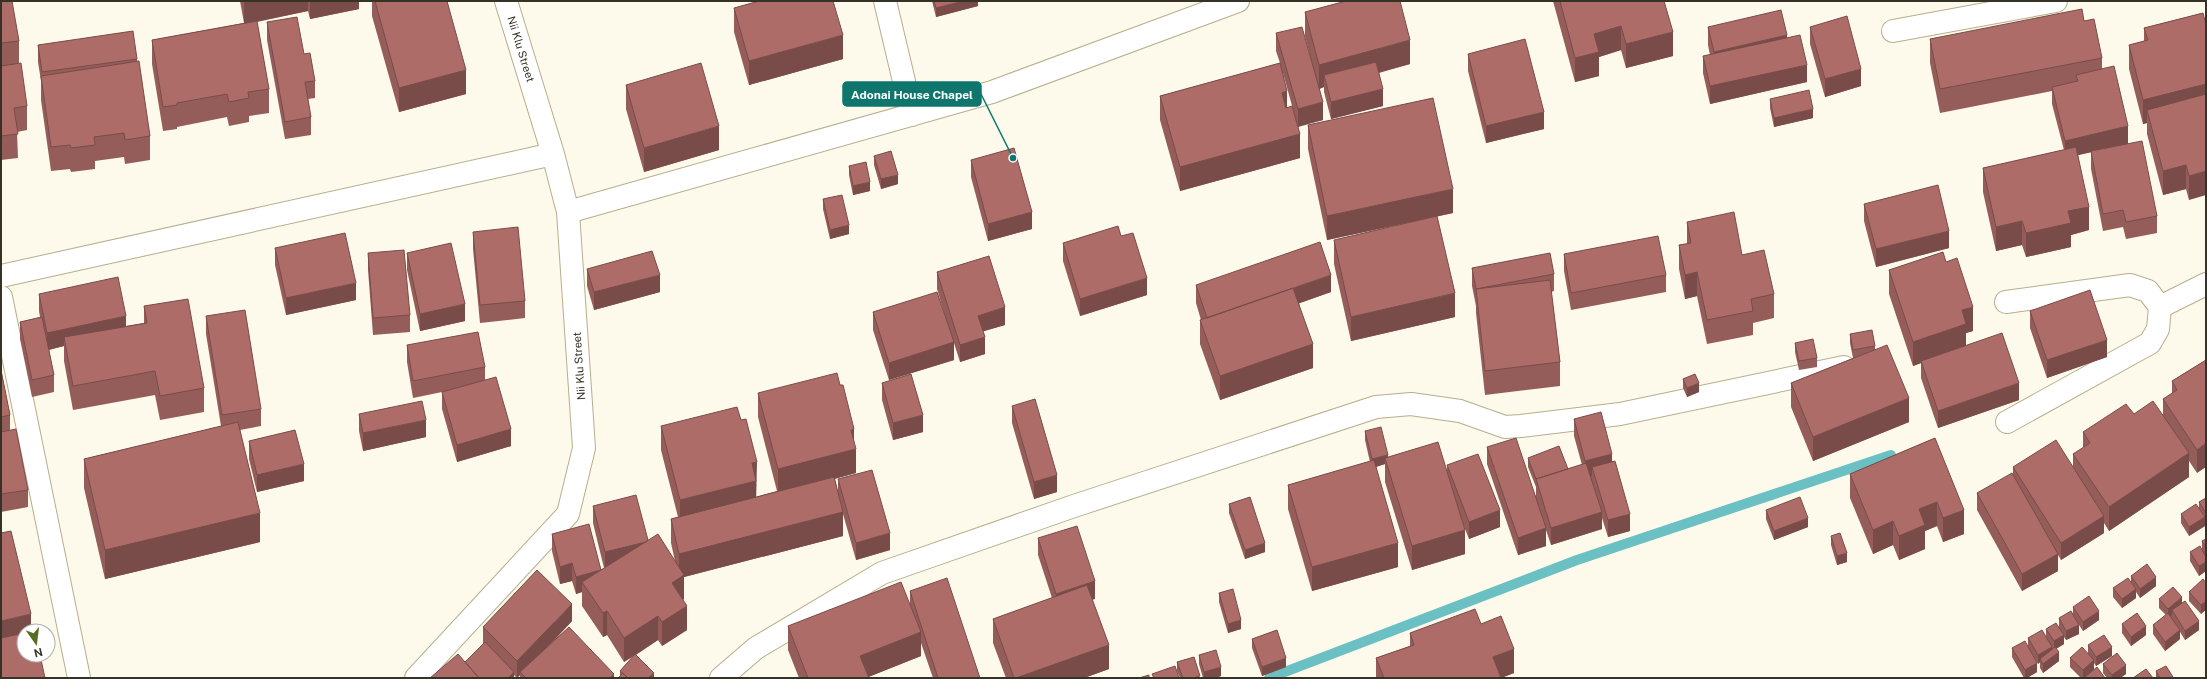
<svg xmlns="http://www.w3.org/2000/svg" width="2207" height="679" font-family="'Public Sans',sans-serif">
<style>
.lines{fill:none;stroke-linecap:round;stroke-linejoin:round}
.stream{stroke:#6ac0c2;stroke-width:10}
.street-casing{stroke:#b7ae8c;stroke-width:24}
.street{stroke:#fff;stroke-width:22}
.wall{fill:#955d59;fill-rule:evenodd}
.shaded-wall{fill:#794c49}
.building{fill:#ad6c68;stroke:#794c49}
.labels{text-anchor:middle;dominant-baseline:central;stroke-width:4;stroke-linejoin:round;paint-order:stroke}
.street-label{font-size:11px;fill:#363225;stroke:#fff}
.leader{fill:none;stroke:#0f766e;stroke-width:1.5}
.callout-dot{fill:#0f766e;stroke:#fff;stroke-width:1.5}
.callout{fill:#0f766e;stroke:#0f766e;stroke-width:1.5}
.callout-label{font-size:12px;text-anchor:middle;font-weight:bold;fill:#fff}
</style>
<rect width="100%" height="100%" fill="#fdfaec"/>
<g class="lines">
<!-- stream -->
<path class="stream" d="M1269,678L1577,560L1891,455"/>
<defs>
<path id="street" d="M885,1L912,115
M1893,31L2056,1
M568,212L992,92L1238,1
M1,276L553,154
M1,297L79,678
M2006,302L2130,285L2148,291L2160,307L2158,329L2150,343L2007,422
M2160,307L2206,284
M416,678L568,514L584,448L568,212L553,154L506,1
M721,678L756,648L882,573L1074,506L1376,407L1411,404L1460,411L1505,427L1521,426L1620,414L1844,367"/>
</defs>
<!-- street casing -->
<use href="#street" class="street-casing"/>
<!-- street -->
<use href="#street" class="street"/>
</g>
<!-- wall -->
<path class="wall" d="M1,1L19,41V63L27,106V130L17,132L18,158L1,160Z
M240,1H359V9L310,19L308,11L257,22L269,89V113L249,116V122L229,126L227,117L177,127V129L163,131L152,64V40L244,23Z
M372,1H447L466,94L399,112L372,16Z
M932,1H978V6L936,17Z
M1553,1H1664L1673,56L1626,68L1621,50L1599,57V76L1575,82Z
M734,8L843,59L749,85L734,32Z
M1305,12L1410,64L1379,73L1383,106L1331,119L1324,92V87L1319,89L1323,120L1298,126L1300,158L1180,191L1160,120V96L1280,63L1276,51V33L1318,86L1305,36ZM1283,73L1294,113L1287,107Z
M2203,13L2189,200L2186,189L2163,195L2147,134V123L2143,124L2129,69V45L2144,41V28Z
M2084,21L2102,58V69L2128,144L2113,147L2157,216V233L2126,239L2123,227L2103,231L2091,169V152L2078,155L2089,230L2071,235V247L2026,257L2022,245L1996,251L1983,192V168L2064,150L2052,104V91L1940,113L1930,63V39Z
M267,22L304,54L315,81V98L308,99L311,117V135L285,139L267,40Z
M1708,27L1787,38L1807,82L1710,104L1703,73V56L1710,55L1708,45Z
M1810,27L1861,86L1825,97L1810,44Z
M38,45L137,59L150,136V160L125,164L124,157L95,161V169L71,172L70,169L51,171L41,100V81L38,62Z
M1468,54L1544,129L1486,143L1468,71Z
M626,85L719,150L644,172L626,109Z
M1770,99L1813,118L1774,127L1770,108Z
M1308,125L1453,213L1327,240L1308,149Z
M874,156L898,184L881,189L874,165Z
M971,160L1032,229L988,241L971,177Z
M849,166L870,191L853,195L849,175Z
M823,199L849,234L830,239L823,209Z
M1864,204L1949,248L1876,267L1864,221Z
M1687,222L1742,255L1774,294V318L1753,323V335L1707,344L1697,296L1685,299L1679,269V245L1687,244Z
M473,232L525,301V318L480,323L473,249Z
M1334,240L1455,317L1351,341L1334,264Z
M1063,243L1147,295L1080,316L1063,261Z
M275,248L356,300L286,315L275,265Z
M368,253L410,315V332L373,335L368,270Z
M407,253L465,321L420,331L407,270Z
M1564,254L1666,275V292L1571,310L1564,271Z
M1946,262L1973,331L1966,333V345L2019,400L1938,428L1921,378V363L1913,366L1889,294V270Z
M1472,268L1554,274V291L1551,292L1560,362V386L1485,395L1476,313V306L1472,286Z
M587,269L660,292L594,310L587,286Z
M937,272L1005,325L983,331L985,354L960,362L954,343V360L889,380L873,330V312L949,329L937,289Z
M1196,285L1331,292L1299,303L1313,368L1220,400L1200,344V320H1201L1196,303Z
M39,294L126,326L144,323V306L204,388V412L160,420L155,395L73,410L64,361V346L49,350L54,375V392L32,397L20,339V322L40,317L39,311Z
M2030,311L2107,357L2047,378L2030,328Z
M206,316L261,409V426L240,430L260,542L105,579L84,488V459L221,426L206,334Z
M1850,334L1875,346V349L1909,422L1813,461L1791,407V383L1853,358L1850,343Z
M1795,343L1817,358V367L1799,370L1795,352Z
M407,345L485,367V380L511,446L457,462L442,409V392L413,398L407,362Z
M2206,360L2197,473L2189,461V477L2109,531L2104,523V533L2061,560L2058,555V571L2022,591L1977,510V493L2013,474V467L2073,468V454L2083,448V432L2134,414L2163,416V399L2172,394V381Z
M1,370L10,415V431L28,490V507L1,512Z
M1683,379L1699,392L1687,397L1683,388Z
M882,383L923,432L893,440L882,400Z
M758,393L854,442L856,473L835,479L838,493V479L890,550L856,560L843,514V536L684,577V599L683,600L687,630L662,646L658,640L636,655L654,678L620,676V671L635,655L624,662L607,635L603,637L582,606V592L576,594L572,581L560,584L552,551V534L601,570L604,568L593,523V506L648,540L675,561L671,543V519L678,517L661,450V426L757,486H756V497L777,491L758,417Z
M1012,406L1057,492L1034,499L1012,423Z
M359,414L426,437L363,451L359,431Z
M1574,419L1612,461L1630,531L1608,537L1602,518V529L1551,545L1546,530V546L1518,555L1487,464V447L1536,496V487L1528,467V458L1568,469L1582,465L1574,436Z
M1365,431L1388,457L1447,472V465L1500,527L1469,539L1463,524L1465,554L1412,570L1385,482V464L1376,467L1398,567L1312,591L1288,509V485L1370,462L1365,440Z
M1935,438L1964,534L1943,542L1937,526L1925,531V549L1899,560L1893,545L1873,554L1850,498V474Z
M249,441L304,481L257,492L249,459Z
M2206,498V522L2205,520V526L2189,536L2181,523V514L2199,509V502Z
M1229,504L1265,552L1245,559L1229,513Z
M1766,510L1808,527L1774,540L1766,519Z
M1831,536L1847,562L1837,565L1831,545Z
M1038,538L1095,599H1092L1109,669L1084,678H1006L993,643V619L1052,598L1038,555Z
M2206,539V571L2199,576L2190,561V552L2202,550V541Z
M2131,576L2156,586L2140,598L2136,592V598L2122,608L2113,597V588L2131,582Z
M2206,583L2201,614L2189,601V592Z
M910,591L980,678H933L921,643V656L868,677L869,678H799L788,650V626L910,603Z
M1219,593L1241,629L1228,633L1219,602Z
M2159,599L2182,603L2199,630L2185,640L2180,632V639L2165,651L2153,634V625L2166,615L2159,608Z
M2073,607L2099,620L2083,631L2079,625V634L2066,640L2064,637V644L2056,649L2059,661L2043,673L2040,668V662L2038,664L2030,651L2037,672L2027,678H2024L2012,657V648L2028,647V638L2046,637V629L2059,627V618L2073,614Z
M572,621L547,648L614,678H520V675L517,678L514,675V678L465,662L483,645V627Z
M1481,624L1514,673L1501,678H1376V658L1410,646V633Z
M2122,624L2146,635L2131,646L2122,633Z
M1252,639L1286,667L1262,676L1252,648Z
M2088,645L2112,656L2096,666L2094,663V670L2087,676L2105,678H2085V677L2084,678H2081L2070,667V658L2088,654Z
M1199,655L1221,676L1215,678H1203L1199,664Z
M1177,662L1200,678H1180L1177,671Z
M2103,664L2126,674L2120,678H2107L2103,673Z
M2156,671L2173,678H2156Z"/>
<!-- shaded-wall -->
<path class="shaded-wall" d="M244,1H308V11L244,24Z
M310,1H359V9L310,19Z
M964,1H978V6L936,17V8Z
M1621,26V50L1599,57V76L1575,82V58L1594,34Z
M1673,32V56L1626,68V44Z
M843,35V59L749,85V61Z
M1787,35V52L1714,70V52Z
M1410,40V64L1327,86L1324,75V87L1319,89V65Z
M1807,65V82L1710,104V86Z
M1861,69V86L1825,97V79Z
M466,70V94L399,112V88Z
M2206,84V108L2147,110V123L2143,124V100Z
M1383,89V106L1331,119V102Z
M1287,91V115L1282,93Z
M1323,102V120L1298,127V109Z
M1813,109V118L1774,127V118Z
M1544,112V129L1486,143V126Z
M719,126V150L644,172V148Z
M2128,126V144L2065,158V141Z
M1300,134V158L1180,191V167Z
M2186,165V189L2163,195V171Z
M2206,171V195L2189,200V176Z
M898,175V184L881,189V179Z
M870,182V191L853,195V186Z
M1453,189V213L1327,240V216Z
M2089,207V230L2071,235V247L2026,257V233L2068,211Z
M1032,212V229L988,241V224Z
M2022,221V245L1996,251V227Z
M849,225V234L830,239V230Z
M1949,231V248L1876,267V249Z
M1697,272V296L1685,299V275Z
M660,275V292L594,310V292Z
M1331,275V292L1207,336V318Z
M1147,278V295L1080,316V299Z
M356,283V300L286,315V298Z
M1455,293V317L1351,341V317Z
M465,304V321L420,331V314Z
M1005,307V325L978,333V316Z
M1973,307V331L1966,333V348L1921,361V363L1913,366V342L1962,310Z
M126,316V333L64,337V346L47,350V333Z
M985,337V354L960,362V345Z
M2107,340V357L2047,378V360Z
M954,342V360L889,380V363Z
M1313,344V368L1220,400V376Z
M1699,383V392L1687,397V388Z
M2019,383V400L1938,428V411Z
M1909,398V422L1813,461V437Z
M923,415V432L893,440V423Z
M426,420V437L363,451V433Z
M511,429V446L457,462V445Z
M854,429V450L856,449V473L778,493V469L851,430Z
M2206,443V467L2197,473V450Z
M2189,453V477L2109,531V507Z
M1612,454V471L1592,467V476L1585,478V461Z
M1388,455V464L1385,458V464L1372,468V459Z
M757,462L756,505L680,524V500L752,463Z
M304,464V481L257,492V475Z
M1057,475V492L1034,499V482Z
M1937,502V526L1925,531V549L1899,560V536L1919,509Z
M1500,510V527L1469,539V522Z
M1964,510V534L1943,542V518Z
M843,512V536L684,577V599L672,607V583L679,578V554Z
M1602,512V529L1551,545V528Z
M260,513V542L105,579V550Z
M1630,514V531L1608,537V520Z
M2104,516V533L2061,560V543Z
M2205,517V526L2189,536V527Z
M1808,518V527L1774,540V531Z
M1893,521V545L1873,554V530Z
M1546,528V546L1518,555V538Z
M1465,530V554L1412,570V546Z
M890,533V550L856,560V543Z
M648,541L605,569V552Z
M1265,543V552L1245,559V550Z
M1398,543V567L1312,591V567Z
M1847,553V562L1837,565V556Z
M2058,554V571L2022,591V574Z
M2206,562V571L2199,576V566Z
M572,563V581L560,584V567Z
M601,570L582,582V592L576,594V577Z
M2156,577V586L2140,598V589Z
M1095,581V599L1056,611V594Z
M2136,589V598L2122,608V599Z
M2182,597V606L2172,610V615L2168,618V609Z
M2206,601V610L2201,614V605Z
M572,604V621L522,674L520,672V675L517,678V661Z
M687,606V630L662,646V622Z
M607,611V635L603,637V613Z
M2099,611V620L2083,631V622Z
M31,614V631H24V639L1,645V621Z
M658,616V640L624,662V638Z
M1241,620V629L1228,633V624Z
M2199,621V630L2185,640V631Z
M2079,625V634L2066,640V631Z
M2146,626V635L2131,646V637Z
M2180,630V639L2165,651V642Z
M921,632V656L866,678L860,656Z
M2064,635V644L2054,650V641Z
M1109,645V669L1084,678H1016Z
M2052,647V656L2040,659V662L2038,664V655Z
M2112,647V656L2096,666V657Z
M1514,649V673L1501,678L1493,657Z
M2059,652V661L2043,673V664Z
M1286,658V667L1262,676V667Z
M2094,660V670L2084,678H2083V670Z
M2037,663V672L2027,678H2025V670Z
M2126,665V674L2120,678H2112V675Z
M1221,667V676L1215,678H1204V672Z
M514,672V678H508Z
M654,673V678H648Z
M614,674V678H610Z"/>
<!-- building -->
<path class="building" d="M1,1H12L19,41L1,43Z
M375,1H447L466,70L399,88Z
M759,1H833L843,35L749,61L734,8Z
M934,1H964L936,8Z
M1346,1H1400L1410,40L1319,65L1305,12Z
M1560,1H1664L1673,32L1626,44L1621,26L1594,34L1599,52L1575,58Z
M2082,9L2084,21L2094,19L2102,58L1940,89L1930,39Z
M1781,10L1787,35L1714,52L1708,27Z
M2203,13L2206,25V84L2143,100L2129,45L2148,40L2144,28Z
M1847,16L1861,69L1825,79L1810,27Z
M297,17L304,54L310,53L315,81L305,82L311,117L285,122L267,22Z
M257,21L269,89L248,92L249,98L229,102L227,94L177,103V105L163,107L152,40Z
M1302,27L1323,102L1298,109L1276,33Z
M133,31L137,59L42,72L38,45Z
M1800,35L1807,65L1710,86L1703,56Z
M1525,39L1544,112L1486,126L1468,54Z
M139,61L150,136L125,140L124,133L94,137L95,145L71,148L70,145L51,147L41,76Z
M1376,62L1383,89L1331,102L1324,75Z
M21,63L27,106L14,108L18,134L1,136V66Z
M701,63L719,126L644,148L626,85Z
M1280,63L1287,91L1282,93L1286,108L1292,106L1300,134L1180,167L1160,96Z
M2114,66L2128,126L2065,141L2052,87L2078,81L2076,75Z
M1809,90L1813,109L1774,118L1770,99Z
M2206,94V171L2189,176L2186,165L2163,171L2147,110Z
M1433,98L1453,189L1327,216L1308,125Z
M2142,141L2157,216L2126,222L2123,210L2103,214L2091,151Z
M2076,147L2089,207L2068,211L2071,223L2026,233L2022,221L1996,227L1983,168Z
M1014,148L1032,212L988,224L971,160Z
M891,151L898,175L881,179L874,156Z
M866,162L870,182L853,186L849,166Z
M1938,185L1949,231L1876,249L1864,204Z
M842,195L849,225L830,230L823,199Z
M1734,212L1742,255L1764,250L1774,294L1751,299L1753,311L1707,320L1697,272L1685,275L1679,245L1691,243L1687,222Z
M1437,216L1455,293L1351,317L1334,240Z
M1118,226L1121,236L1133,233L1147,278L1080,299L1063,243Z
M518,227L525,301L480,305L473,232Z
M345,233L356,283L286,298L275,248Z
M1658,236L1666,275L1571,293L1564,254Z
M1320,242L1331,275L1207,318L1196,285Z
M451,243L465,304L420,314L407,253Z
M404,250L410,315L373,318L368,253Z
M652,251L660,275L594,292L587,269Z
M1943,252L1946,262L1957,258L1973,307L1962,310L1966,324L1913,342L1889,270Z
M1550,253L1554,274L1476,289L1472,268Z
M989,256L1005,307L978,316L985,337L960,345L937,272Z
M118,277L126,316L47,333L39,294Z
M1550,280L1560,362L1485,371L1476,289Z
M1293,288L1313,344L1220,376L1200,320Z
M2090,290L2107,340L2047,360L2030,311Z
M937,292L954,342L889,363L873,312Z
M188,299L204,388L160,396L155,371L73,386L64,337L147,323L144,306Z
M245,310L261,409L222,415L206,316Z
M42,317L54,375L32,380L20,322Z
M1872,330L1875,346L1853,350L1850,334Z
M478,332L485,367L413,381L407,345Z
M2002,333L2019,383L1938,411L1921,361Z
M1813,339L1817,358L1799,361L1795,343Z
M1887,345L1909,398L1813,437L1791,383Z
M2206,360V443L2197,450L2163,399L2177,390L2172,381Z
M1,370L10,415L1,417Z
M837,373L840,385H843L854,429L851,430L856,449L778,469L758,393Z
M911,374L923,415L893,423L882,383Z
M1695,374L1699,383L1687,388L1683,379Z
M496,377L511,429L457,445L442,392Z
M1035,399L1057,475L1034,482L1012,406Z
M422,401L426,420L363,433L359,414Z
M2153,401L2189,453L2109,507L2073,454L2090,443L2083,432L2126,404L2134,414Z
M737,407L741,420L746,419L757,462L752,463L756,481L680,500L661,426Z
M1601,412L1612,454L1585,461L1574,419Z
M238,422L260,513L105,550L84,459Z
M1381,427L1388,455L1372,459L1365,431Z
M16,429L28,490L1,494V432Z
M295,430L304,464L257,475L249,441Z
M1516,438L1546,528L1518,538L1487,447Z
M1935,438L1964,510L1943,518L1937,502L1919,509L1925,525L1899,536L1893,521L1873,530L1850,474Z
M2056,440L2104,516L2061,543L2013,467Z
M1438,442L1465,530L1412,546L1385,458Z
M1559,446L1568,469L1536,479L1528,458Z
M1478,454L1500,510L1469,522L1447,465Z
M1374,460L1398,543L1312,567L1288,485Z
M1615,461L1630,514L1608,520L1592,467Z
M1586,463L1602,512L1551,528L1536,479Z
M872,470L890,533L856,543L838,479Z
M2012,473L2058,554L2022,574L1977,493Z
M834,477L843,512L679,554L671,519Z
M636,495L648,540L646,542L605,552L593,506Z
M1250,497L1265,543L1245,550L1229,504Z
M1800,497L1808,518L1774,531L1766,510Z
M2206,498V513L2199,502Z
M2196,504L2205,517L2189,527L2181,514Z
M589,524L601,570L576,577L572,563L560,567L552,534Z
M1077,526L1095,581L1056,594L1038,538Z
M11,531L31,614L1,621V533Z
M1840,533L1847,553L1837,556L1831,536Z
M658,534L684,575L672,583L687,606L662,622L658,616L624,638L607,611L603,613L582,582Z
M2206,539V547L2202,541Z
M2200,546L2206,557V562L2199,566L2190,552Z
M2147,564L2156,577L2140,589L2131,576Z
M537,570L572,604L517,661L483,627Z
M947,578L980,678H938L910,591Z
M2128,578L2136,589L2122,599L2113,588Z
M2203,579L2206,583V601L2201,605L2189,592Z
M901,582L921,632L860,656L869,678H808L788,626Z
M1087,585L1109,645L1016,678H1014L993,619Z
M2173,587L2182,597L2168,609L2159,599Z
M1233,589L1241,620L1228,624L1219,593Z
M2089,596L2099,611L2083,622L2073,607Z
M2185,601L2199,621L2185,631L2172,610Z
M1475,609L1481,624L1501,616L1514,649L1493,657L1501,678H1384L1376,658L1414,645L1410,633Z
M2071,611L2079,625L2066,631L2059,618Z
M2137,613L2146,626L2131,637L2122,624Z
M2168,613L2180,630L2165,642L2153,625Z
M2056,623L2064,635L2054,641L2046,629Z
M569,627L614,674L610,678H526L520,672Z
M1277,630L1286,658L1262,667L1252,639Z
M2042,630L2052,647L2038,655L2028,638Z
M24,633V655H40L45,678H1V638Z
M2104,635L2112,647L2096,657L2088,645Z
M2025,641L2037,663L2025,670L2012,648Z
M485,642L514,672L508,678H479L465,662Z
M2055,647L2059,652L2043,664L2040,659Z
M2082,647L2094,660L2083,670L2070,658Z
M1216,650L1221,667L1204,672L1199,655Z
M2117,653L2126,665L2112,675L2103,664Z
M458,654L479,678H430Z
M635,654L654,673L648,678H628L620,671Z
M1194,657L1200,676L1193,678H1183L1177,662Z
M1175,666L1179,678H1154L1152,674Z
M2166,666L2173,677L2171,678H2160L2156,671Z
M2097,667L2105,678H2086L2085,677Z
M2146,669L2153,678H2133Z
M623,673L628,678H618Z
M1149,675V678H1139Z"/>
<g class="labels">
<!-- street labels -->
<g class="street-label">
<text transform="translate(521 49) rotate(73)">Nii Klu Street</text>
<text transform="translate(579 366) rotate(-94)">Nii Klu Street</text>
</g>
</g>
<!-- callouts -->
<path class="leader" d="M1013 158L981 94"/>
<circle class="callout-dot" cx="1013" cy="158" r="4"/>
<rect class="callout" x="843" y="82" width="138" height="24" rx="4"/>
<g class="callout-label">
<text x="912" y="99">Adonai House Chapel</text>
</g>
<!-- border -->
<rect width="2207" height="679" fill="none" stroke="#363225" stroke-width="4"/>
<!-- north arrow -->
<g transform="translate(36 643) rotate(166)"><circle r="19" fill="#ffffff" stroke="#afada8"/>
<path d="M0-3L7 15L0 10L-7 15Z" fill="#556f22"/>
<text y="-6" font-size="11" font-weight="bold" text-anchor="middle" fill="#363225">N</text>
</g>
</svg>
